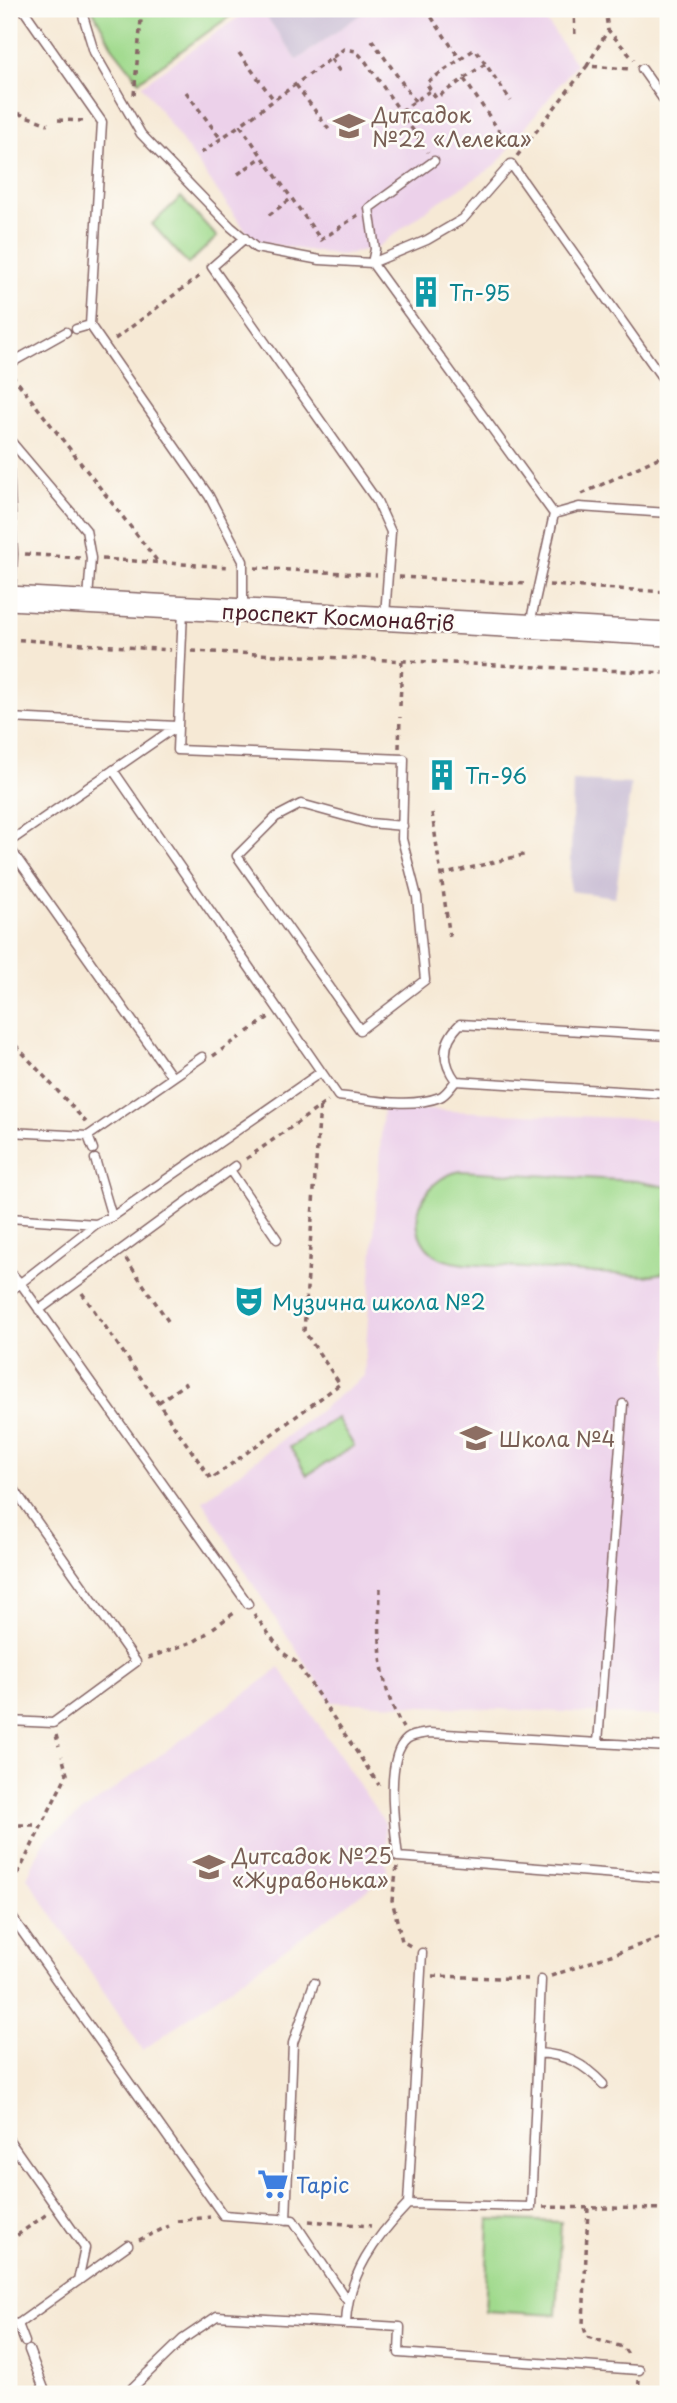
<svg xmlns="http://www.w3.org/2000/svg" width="677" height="2403" font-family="'Playpen Sans',sans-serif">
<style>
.built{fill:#ecd1ea}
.industrial{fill:#cbbfd5}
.green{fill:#a0da8d;stroke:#757c5c;stroke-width:2}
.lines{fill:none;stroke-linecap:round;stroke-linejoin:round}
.lane-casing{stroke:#866666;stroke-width:11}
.secondary-casing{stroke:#866666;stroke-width:26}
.path{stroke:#866666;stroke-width:3.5;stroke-dasharray:5 5;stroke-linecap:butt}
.lane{stroke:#fff;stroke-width:8}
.secondary{stroke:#fff;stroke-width:23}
.labels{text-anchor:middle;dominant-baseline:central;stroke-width:5;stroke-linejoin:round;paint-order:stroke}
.education-label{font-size:21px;fill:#785e54;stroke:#fdfcf7;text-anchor:start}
.culture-label{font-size:21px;fill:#0d838f;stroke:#fdfcf7;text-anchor:start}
.street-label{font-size:21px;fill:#4a1f2b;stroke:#fdfcf7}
.shop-label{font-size:21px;fill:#366cbe;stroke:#fdfcf7;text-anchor:start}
</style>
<rect width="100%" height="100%" fill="#fdfcf7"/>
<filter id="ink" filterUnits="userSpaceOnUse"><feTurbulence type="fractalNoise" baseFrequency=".0143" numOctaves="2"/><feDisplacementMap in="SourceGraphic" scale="14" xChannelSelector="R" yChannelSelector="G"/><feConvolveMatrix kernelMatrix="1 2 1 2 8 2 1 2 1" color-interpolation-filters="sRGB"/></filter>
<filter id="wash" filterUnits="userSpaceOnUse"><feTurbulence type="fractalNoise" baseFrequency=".00686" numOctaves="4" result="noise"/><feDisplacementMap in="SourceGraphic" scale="28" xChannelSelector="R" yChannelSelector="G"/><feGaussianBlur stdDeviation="1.57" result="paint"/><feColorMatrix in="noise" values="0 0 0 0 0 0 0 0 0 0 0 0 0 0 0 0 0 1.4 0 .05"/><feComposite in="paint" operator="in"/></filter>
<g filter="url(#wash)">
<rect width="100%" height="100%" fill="#f6e9d5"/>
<!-- built -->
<path class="built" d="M250,9H261L297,60L368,9H538L576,64L495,166L432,206L375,249L340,255L298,249L253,241L142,85Z
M383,1108L668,1120V1678H663L661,1716L331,1702L256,1589L203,1501L364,1376Z
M280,1668L385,1823L387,1876L143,2050L27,1877L45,1839Z"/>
<!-- industrial -->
<path class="industrial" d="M261,9H368L297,60Z
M573,781L631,784L615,897L570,891Z"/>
<!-- green -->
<path class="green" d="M92,9H240L139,81L113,48Z
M181,197L217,237L188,264L152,224Z
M461,1171L636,1181L668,1187L664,1273L645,1276L464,1264C455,1262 446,1262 438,1257C399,1233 420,1178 461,1171Z
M337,1418L354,1446L307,1475L290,1447Z
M489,2219L561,2222L556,2315L485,2311Z"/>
</g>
<g filter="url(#ink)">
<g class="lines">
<defs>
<path id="lane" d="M23,9L102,122L90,325L209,496L243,561V608
M81,9L94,52L141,134L231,227L256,248L320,260L372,263L427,240L463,219L511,164L668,386
M642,69L668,106
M434,161L369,208L375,249L372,263L554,514L579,507L668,513
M245,238L212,267L377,501L391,532L385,616
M76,329L90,325
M9,364L66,332
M9,439L86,530L91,558L88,599
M9,468L13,554L11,595
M183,610L177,750L404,759L402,839L417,897L425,980L360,1030L237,856L276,817L301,804L370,823L403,826
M530,624L554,514
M9,718L177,726
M113,770L338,1096C369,1099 409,1109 440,1097C446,1095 451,1086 456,1081
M9,842L177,726
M9,847L172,1077
M668,1036L460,1024C442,1042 441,1061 456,1081L668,1094
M9,1132L88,1136L202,1057
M88,1136L93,1149
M95,1159L112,1217
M230,1170L277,1239
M9,1218L96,1224L112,1217L321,1072
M9,1271L21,1284L248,1604
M9,1292L96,1224
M39,1310L235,1166
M9,1482L136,1662L53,1723L9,1721
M598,1743L623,1404
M668,1747L429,1733C422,1734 412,1735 407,1739C384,1757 395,1830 398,1857L668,1878
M9,1913L223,2215L293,2220L346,2299
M538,2053C567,2055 583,2063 603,2084
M9,2140L85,2248L78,2281
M408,2204L422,1953
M286,2220L293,2043L314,1983
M9,2323L18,2324L25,2342
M18,2324L128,2245
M346,2324C347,2276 376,2237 408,2204L531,2207L541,1980
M29,2350L46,2394
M126,2394L183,2339L217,2316L400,2327L399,2353L639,2370"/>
<path id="secondary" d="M9,598L668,634"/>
</defs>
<!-- lane casing -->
<use href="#lane" class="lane-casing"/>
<!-- secondary casing -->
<use href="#secondary" class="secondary-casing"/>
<!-- path -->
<path class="path" d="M426,9L460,59
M574,9L575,38
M605,9L608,30L634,60
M372,40L415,101
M239,53L274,100
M331,59L340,72
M485,64L436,98L426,83L475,49L511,101
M587,66L608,30
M464,79L506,141
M296,85L330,131
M186,92L221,139
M134,95L142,9
M9,110L48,124
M401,111L431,90
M58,120L87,121
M201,153L240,125
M517,156L587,66L630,69
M238,174L262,157
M269,215L292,198
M358,215L321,240L240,125L344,49L356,51L366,62L428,152
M115,339L201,275
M12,375L158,562
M582,494L668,453
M25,554L80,558
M102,559L230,567
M255,568L377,575
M399,577L527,584
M549,585L668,592
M9,639L171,650
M192,651L668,673
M400,706L402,659
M399,748L400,717
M432,813L450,938
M441,875L527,854
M248,1032L269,1017
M9,1038L86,1122
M213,1056L240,1037
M246,1159L328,1101
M126,1259L168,1321
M82,1293L211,1479L340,1384L304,1331L320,1105
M159,1402L186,1383
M380,1588C379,1637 377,1684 403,1728
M254,1614L283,1653L296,1662L379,1785
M213,1628L237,1611
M148,1658L195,1641L207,1633
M56,1735L59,1746
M9,1825H38
M397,1867L392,1900L402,1941L412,1947
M9,1892L67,1774L62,1756
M433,1976L530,1979
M551,1976L668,1935
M543,2207L668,2209
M588,2208L583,2324L587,2337L623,2347L630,2357
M177,2221L210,2217
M309,2221L371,2226
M139,2240L169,2226
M9,2241L47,2214
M638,2394L639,2380"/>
<!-- lane -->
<use href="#lane" class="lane"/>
<!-- secondary -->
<use href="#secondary" class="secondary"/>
</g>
</g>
<!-- icons -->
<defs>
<symbol id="school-bare" viewBox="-9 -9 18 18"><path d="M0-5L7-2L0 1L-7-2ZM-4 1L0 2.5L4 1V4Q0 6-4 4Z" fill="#8d6e63" stroke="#fdfcf7" stroke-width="2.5" paint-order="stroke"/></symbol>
<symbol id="building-bare" viewBox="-9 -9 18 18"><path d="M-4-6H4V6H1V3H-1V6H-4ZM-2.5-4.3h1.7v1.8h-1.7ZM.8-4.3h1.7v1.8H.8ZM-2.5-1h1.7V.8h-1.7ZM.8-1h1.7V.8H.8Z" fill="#0f9aa8" stroke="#fdfcf7" stroke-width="2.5" paint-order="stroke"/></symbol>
<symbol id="theatre-bare" viewBox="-9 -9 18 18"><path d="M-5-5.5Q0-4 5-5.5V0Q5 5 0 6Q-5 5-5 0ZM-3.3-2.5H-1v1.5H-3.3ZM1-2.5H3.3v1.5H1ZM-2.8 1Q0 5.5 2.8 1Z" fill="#0f9aa8" stroke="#fdfcf7" stroke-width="2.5" paint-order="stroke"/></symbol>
<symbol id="supermarket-bare" viewBox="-9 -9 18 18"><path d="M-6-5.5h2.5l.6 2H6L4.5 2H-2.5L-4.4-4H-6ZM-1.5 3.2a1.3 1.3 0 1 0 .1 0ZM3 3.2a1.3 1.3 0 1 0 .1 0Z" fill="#3f7fe0" stroke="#fdfcf7" stroke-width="2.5" paint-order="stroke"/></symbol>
</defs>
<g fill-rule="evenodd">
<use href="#school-bare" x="327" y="104" width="44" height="44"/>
<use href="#building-bare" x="404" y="270" width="44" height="44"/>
<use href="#building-bare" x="420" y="753" width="44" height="44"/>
<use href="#theatre-bare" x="227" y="1279" width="44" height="44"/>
<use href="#school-bare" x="454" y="1416" width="44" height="44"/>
<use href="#school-bare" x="187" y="1845" width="44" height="44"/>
<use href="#supermarket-bare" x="251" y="2162" width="44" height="44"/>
</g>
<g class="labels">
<!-- education labels -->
<g class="education-label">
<text x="372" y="114">Дитсадок<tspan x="372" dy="24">№22 «Лелека»</tspan></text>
<text x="499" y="1438">Школа №4</text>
<text x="232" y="1855">Дитсадок №25<tspan x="232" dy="24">«Журавонька»</tspan></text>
</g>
<!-- culture labels -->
<g class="culture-label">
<text x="449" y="292">Тп-95</text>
<text x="465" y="775">Тп-96</text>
<text x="272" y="1301">Музична школа №2</text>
</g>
<!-- street labels -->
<g class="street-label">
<text transform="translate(338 616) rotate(3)">проспект Космонавтів</text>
</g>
<!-- shop labels -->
<g class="shop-label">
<text x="296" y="2184">Таріс</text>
</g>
</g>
<!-- margin -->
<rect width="677" height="2403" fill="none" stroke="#fdfcf7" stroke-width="35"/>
</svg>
